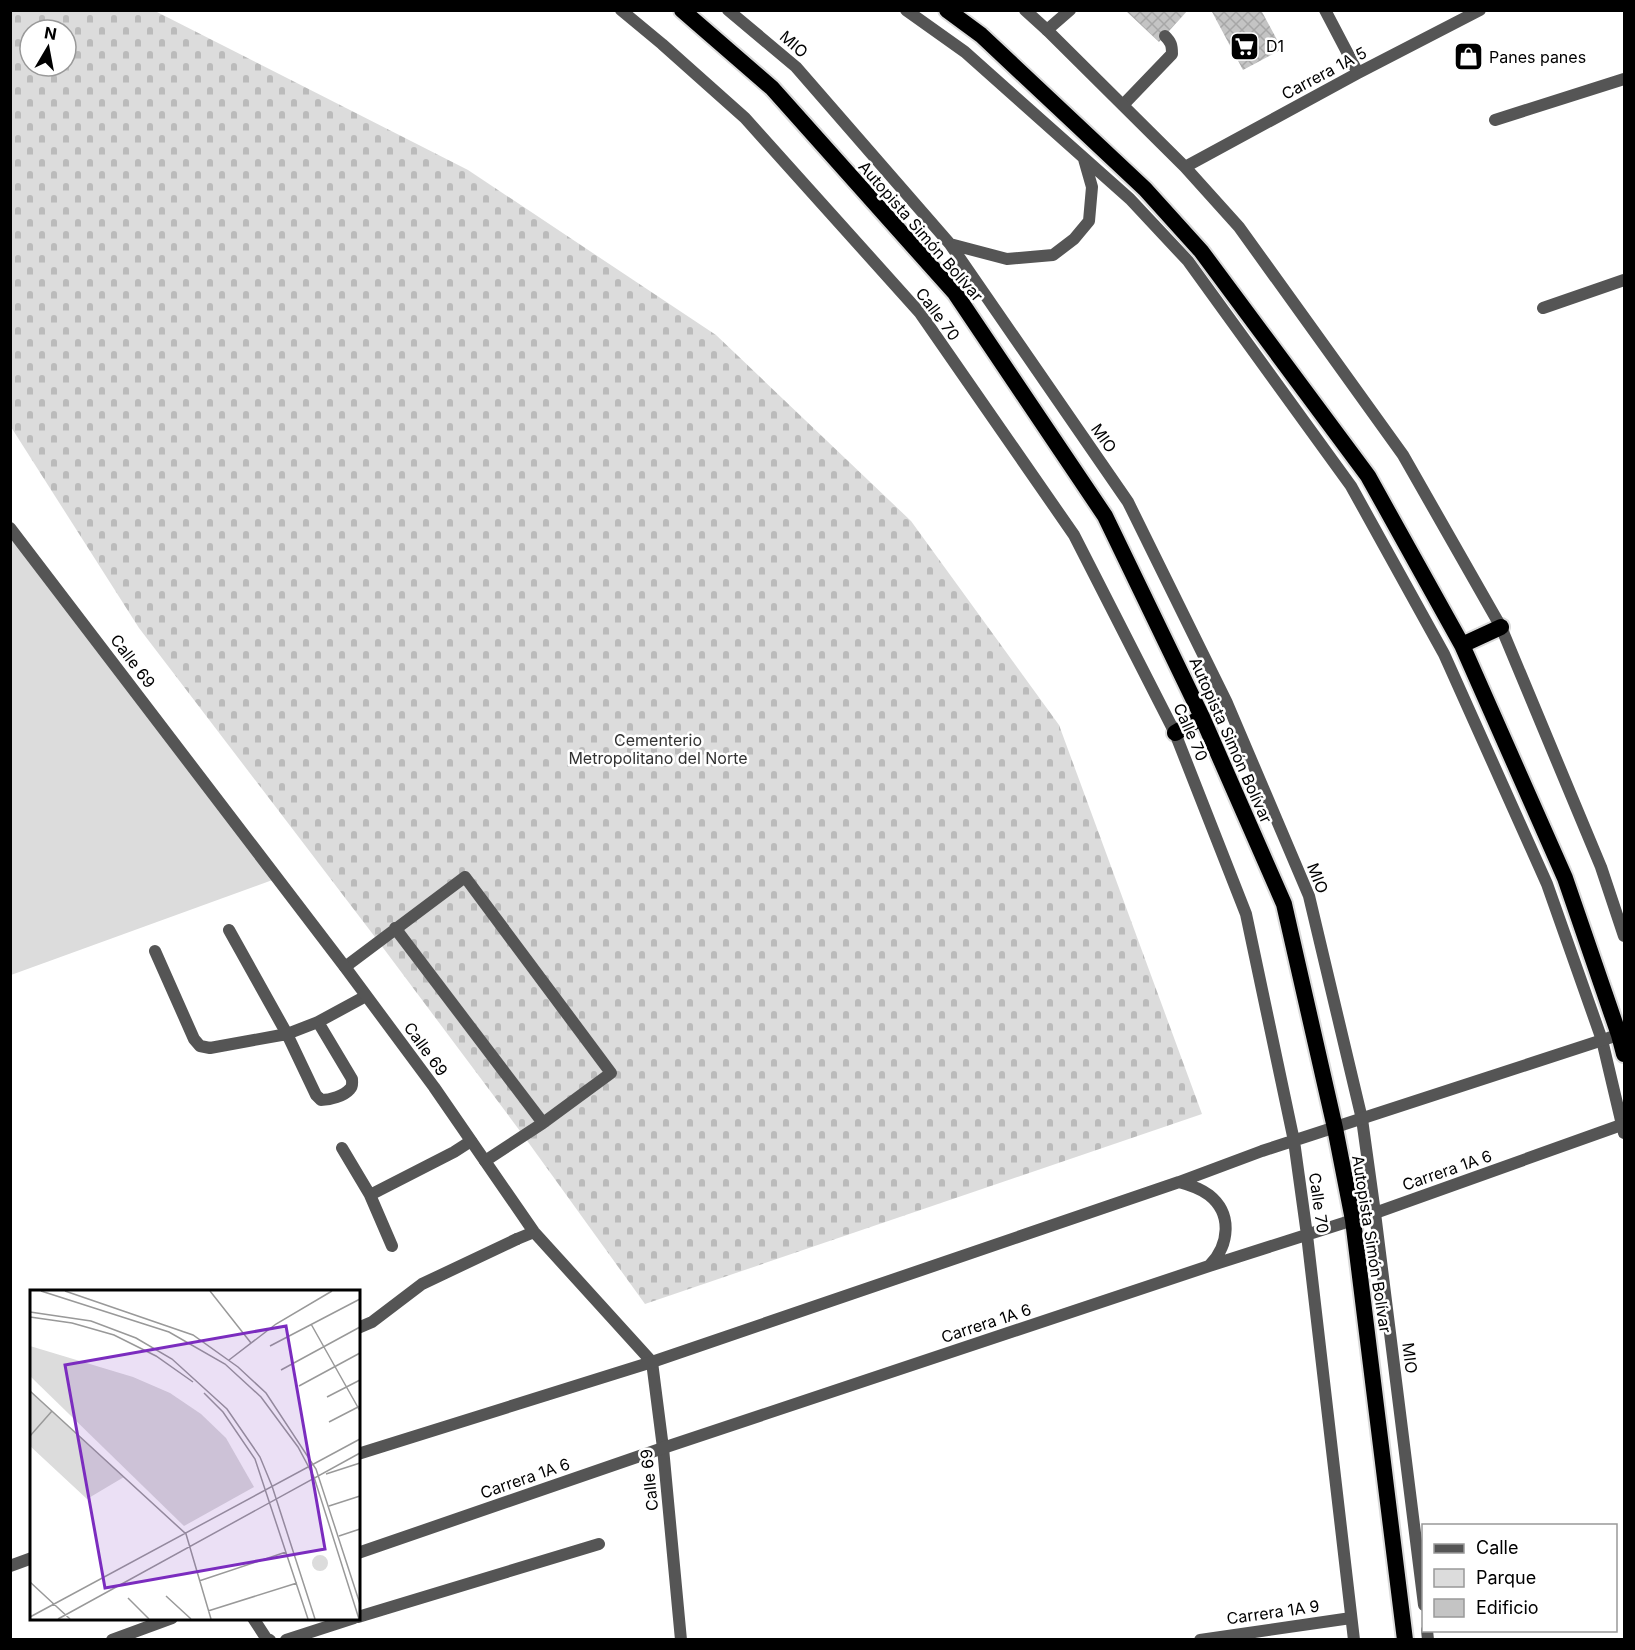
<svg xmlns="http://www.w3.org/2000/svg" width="1635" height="1650" font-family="Inter,sans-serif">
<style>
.cemetery{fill:url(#cemetery-stones);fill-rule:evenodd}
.park{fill:#dcdcdc}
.building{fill:url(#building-cross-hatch)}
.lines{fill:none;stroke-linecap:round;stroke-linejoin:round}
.trunk-casing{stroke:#dbdbdb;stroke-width:20}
.service{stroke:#555;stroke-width:12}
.minor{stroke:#555;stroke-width:12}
.tertiary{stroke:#555;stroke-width:12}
.trunk{stroke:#000;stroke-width:16}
.labels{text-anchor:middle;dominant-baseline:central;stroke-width:5;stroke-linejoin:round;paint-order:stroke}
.street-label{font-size:16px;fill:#000;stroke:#fff}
.poi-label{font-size:16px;fill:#000;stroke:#fff;text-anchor:start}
.park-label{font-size:16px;fill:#333;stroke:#fff}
.inset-road{fill:none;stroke:#999;stroke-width:1.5}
.view{fill:#7b2cbf;fill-opacity:0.15;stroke:#7b2cbf;stroke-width:3}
.inset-edge{fill:none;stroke:#000;stroke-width:3}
</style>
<defs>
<pattern id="cemetery-stones" width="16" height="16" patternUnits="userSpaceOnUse" patternTransform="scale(1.5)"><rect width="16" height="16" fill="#dcdcdc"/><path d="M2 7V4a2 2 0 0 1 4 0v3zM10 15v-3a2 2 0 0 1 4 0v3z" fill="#bbb"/></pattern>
<pattern id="building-cross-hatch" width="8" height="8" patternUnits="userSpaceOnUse" patternTransform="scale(1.5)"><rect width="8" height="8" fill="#c4c4c4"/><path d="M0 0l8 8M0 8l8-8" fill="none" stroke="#a7a7a7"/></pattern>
</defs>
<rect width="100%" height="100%" fill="#fff"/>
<!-- cemetery -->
<path class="cemetery" d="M11,11H155L468,170L716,335L911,521L1059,725L1202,1114L645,1304L523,1135L378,941L139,628L11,427ZM30,30H66V66H30Z"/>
<!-- park -->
<path class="park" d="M10,528L278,878L11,975Z"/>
<!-- building -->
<path class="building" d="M1125,10H1188L1159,42Z
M1211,10H1261L1282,49L1243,70Z"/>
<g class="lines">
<defs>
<path id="trunk" d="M682,10L772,88L955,293L1105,516L1202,717L1284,904L1335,1128L1353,1220L1405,1640
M947,10L981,35L1145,189L1201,251L1368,476L1462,645L1565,878L1619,1035L1624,1054
M1462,645L1501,627
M1175,733L1202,717"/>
</defs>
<!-- trunk casing -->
<use href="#trunk" class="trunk-casing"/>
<!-- service -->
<path class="service" d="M728,10L796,67L950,244L1128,502L1227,703L1309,896L1362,1119L1375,1213L1424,1605
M906,10L965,52L1130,199L1188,261L1351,486L1444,654L1547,884L1602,1040L1624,1133
M1047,30L1070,10
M1123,105L1172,54C1172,45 1171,42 1165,36
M950,244L1007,259L1053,255L1074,239L1089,221L1092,187L1084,159
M395,928L543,1123
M229,930L287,1034L318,1022L366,996
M155,951L194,1039L200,1046L210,1048L287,1034L316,1095L321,1100C330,1100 344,1096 350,1089C353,1086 352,1083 352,1079L318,1022
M345,967L465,877L611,1073L543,1123L485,1161
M342,1148L370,1195L392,1246
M370,1195L454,1152L471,1141
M358,1328L372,1322L422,1284L517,1239
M358,1617L599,1544
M253,1618L266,1638L270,1640
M1427,1630L1428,1640
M286,1640L354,1618"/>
<!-- minor -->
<path class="minor" d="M1495,120L1624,79
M1543,308L1624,280
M10,528L345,967L434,1087L534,1232L652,1362L663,1448L681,1640
M517,1239L534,1232
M1200,1640L1351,1618"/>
<!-- tertiary -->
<path class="tertiary" d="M621,10L662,44L745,118L920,313L1074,535L1175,733L1246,914L1294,1141L1307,1235L1354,1640
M1025,10L1047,30L1185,167L1239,227L1403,455L1501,627L1601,867L1624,936
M1325,10L1358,73
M1185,167L1358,73L1480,10
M1179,1182C1190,1185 1200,1188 1209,1195C1233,1214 1229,1245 1210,1265
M358,1454L652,1362L1179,1182L1262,1151L1624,1033
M358,1553L663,1448L1209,1266L1375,1213L1624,1124
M10,1566L32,1558
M112,1640L172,1618"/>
<!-- trunk -->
<use href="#trunk" class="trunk"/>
</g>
<!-- icons -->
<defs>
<symbol id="supermarket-square" viewBox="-11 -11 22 22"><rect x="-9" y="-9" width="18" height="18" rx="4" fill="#000" stroke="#fff"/><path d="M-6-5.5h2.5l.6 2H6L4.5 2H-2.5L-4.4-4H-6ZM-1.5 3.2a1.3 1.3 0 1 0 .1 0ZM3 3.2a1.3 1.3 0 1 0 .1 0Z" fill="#fff"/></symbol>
<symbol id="shop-square" viewBox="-11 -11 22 22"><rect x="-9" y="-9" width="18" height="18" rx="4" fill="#000" stroke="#fff"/><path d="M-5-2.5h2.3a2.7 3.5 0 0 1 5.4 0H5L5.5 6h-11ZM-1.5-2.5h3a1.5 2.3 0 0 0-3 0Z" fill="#fff"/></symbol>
</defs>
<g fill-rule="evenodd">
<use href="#supermarket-square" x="1228" y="30" width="33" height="33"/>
<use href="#shop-square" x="1452" y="40" width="33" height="33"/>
</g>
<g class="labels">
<!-- street labels -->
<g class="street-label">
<text transform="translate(794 44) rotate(41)">MIO</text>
<text transform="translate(1324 73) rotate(-28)">Carrera 1A 5</text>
<text transform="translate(921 231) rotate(49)">Autopista Simón Bolívar</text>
<text transform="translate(938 314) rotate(53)">Calle 70</text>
<text transform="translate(1104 438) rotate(55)">MIO</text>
<text transform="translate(133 661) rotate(53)">Calle 69</text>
<text transform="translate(1191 732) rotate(66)">Calle 70</text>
<text transform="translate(1231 740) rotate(66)">Autopista Simón Bolívar</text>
<text transform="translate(1318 878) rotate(69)">MIO</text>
<text transform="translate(426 1049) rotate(54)">Calle 69</text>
<text transform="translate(1447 1170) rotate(-19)">Carrera 1A 6</text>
<text transform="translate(1319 1203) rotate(82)">Calle 70</text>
<text transform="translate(1372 1244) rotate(81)">Autopista Simón Bolívar</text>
<text transform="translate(986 1323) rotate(-18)">Carrera 1A 6</text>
<text transform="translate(1410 1358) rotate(83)">MIO</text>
<text transform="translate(525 1478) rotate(-19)">Carrera 1A 6</text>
<text transform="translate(649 1480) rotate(-96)">Calle 69</text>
<text transform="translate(1273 1612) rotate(-8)">Carrera 1A 9</text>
</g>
<!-- poi labels -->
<g class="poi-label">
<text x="1266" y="46">D1</text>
<text x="1489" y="57">Panes panes</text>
</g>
<!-- park labels -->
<g class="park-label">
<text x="658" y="740">Cementerio<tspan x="658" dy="18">Metropolitano del Norte</tspan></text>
</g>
</g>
<!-- overview -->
<g transform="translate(30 1290)">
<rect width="330" height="330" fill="#fff"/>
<path d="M0,56L103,87L140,103L171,124L196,148L224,197L154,236L0,86Z" fill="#dcdcdc"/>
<path d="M0,101L94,187L57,209L0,156ZM282 273a8 8 0 1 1 16 0a8 8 0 1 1-16 0Z" fill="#dcdcdc"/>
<path class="inset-road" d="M11,1L139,42L195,74L231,107L268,157L284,187L329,329M35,1L163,45L208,77L236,103L286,179L330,314M180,1L221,53M0,22L61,31L106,48L142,69L197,119L230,167L242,196L285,329M0,27L42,33L84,45L126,66L163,92M281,34L330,121M240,56L330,9M199,70L246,34L302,1M251,80L330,37M269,96L330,63M0,101L156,244L181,329M174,103L193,122L225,169L278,329M297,107L330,90M299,132L330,116M0,146L22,121M296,184L330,173M299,216L330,206M309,246L330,239M169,291L256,262M0,292L40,329M136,306L161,329M98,308L119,329M178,321L267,293M0,327L330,149M28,329L330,163"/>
<path class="view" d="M256,36L295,259L75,298L35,75Z"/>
<rect width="330" height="330" class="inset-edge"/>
</g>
<!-- border -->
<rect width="1635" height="1650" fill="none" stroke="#000000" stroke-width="24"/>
<!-- legend -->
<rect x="1422" y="1524" width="195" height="108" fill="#ffffff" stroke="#999999" stroke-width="1.5"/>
<rect x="1434" y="1544" width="30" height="9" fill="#555555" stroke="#999999" stroke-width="1.5"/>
<text x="1476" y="1554" font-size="18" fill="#000000">Calle</text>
<rect x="1434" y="1569" width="30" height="18" fill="#dcdcdc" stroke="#999999" stroke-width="1.5"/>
<text x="1476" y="1584" font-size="18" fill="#000000">Parque</text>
<rect x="1434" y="1599" width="30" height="18" fill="#c4c4c4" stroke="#999999" stroke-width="1.5"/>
<text x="1476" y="1614" font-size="18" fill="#000000">Edificio</text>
<!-- north arrow -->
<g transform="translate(48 48) rotate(10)"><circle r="28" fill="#ffffff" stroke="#999999" stroke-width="1.5"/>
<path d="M0-4.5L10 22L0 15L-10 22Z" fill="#000000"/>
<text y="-9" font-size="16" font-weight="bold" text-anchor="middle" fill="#000000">N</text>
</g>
</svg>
